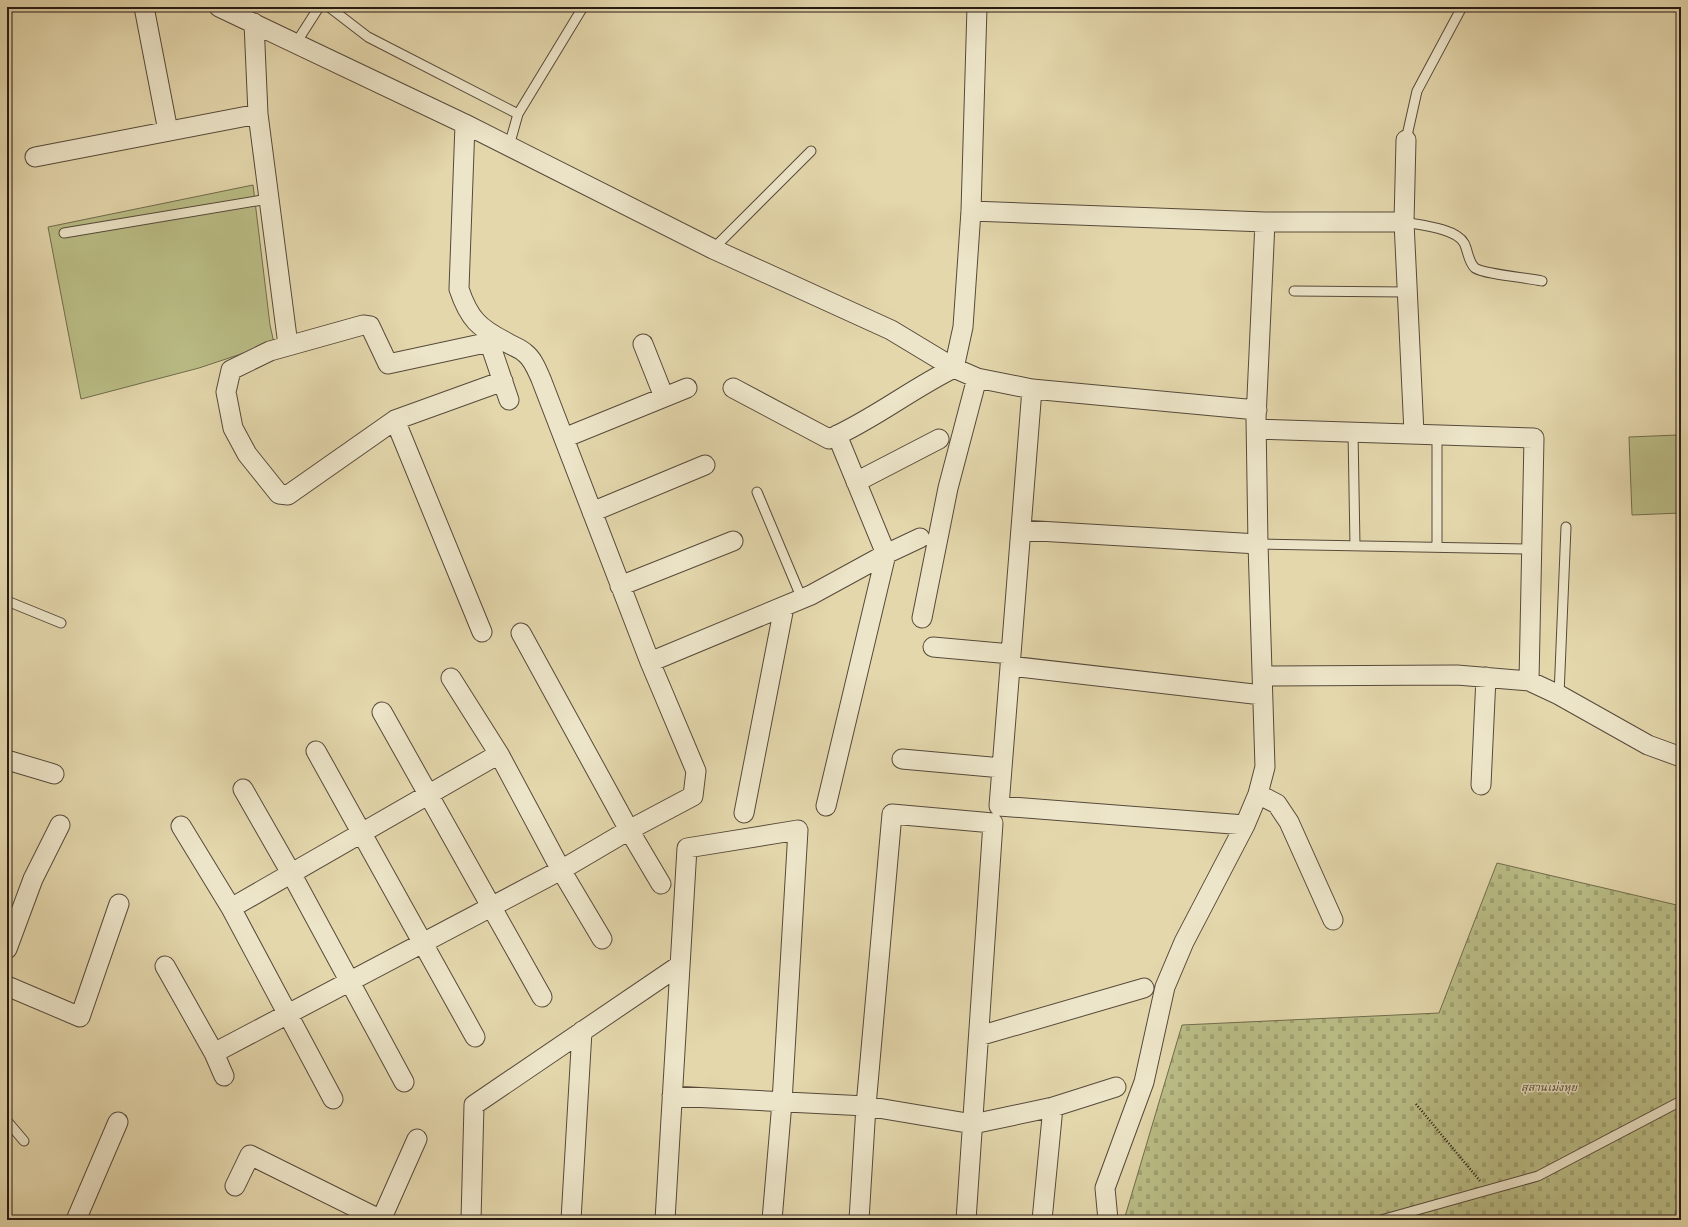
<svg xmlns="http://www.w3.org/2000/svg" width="1688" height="1227" font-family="Vollkorn,'Noto Serif Thai',serif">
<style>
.green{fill:#babd86;stroke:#706c4d}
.cemetery{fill:url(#cemetery-stones);stroke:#706c4d}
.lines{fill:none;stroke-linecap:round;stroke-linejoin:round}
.service-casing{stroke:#564a3a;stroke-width:11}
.minor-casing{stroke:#564a3a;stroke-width:21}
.path{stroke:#261b14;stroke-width:2.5;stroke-dasharray:1 2;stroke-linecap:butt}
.service{stroke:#ede5c9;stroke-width:9}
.minor{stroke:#ede5c9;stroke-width:19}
.labels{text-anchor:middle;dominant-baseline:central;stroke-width:3;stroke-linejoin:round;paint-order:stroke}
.park-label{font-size:11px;font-style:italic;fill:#524c36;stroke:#ede5c9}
</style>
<defs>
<pattern id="cemetery-stones" width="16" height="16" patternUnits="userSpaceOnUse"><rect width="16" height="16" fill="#babd86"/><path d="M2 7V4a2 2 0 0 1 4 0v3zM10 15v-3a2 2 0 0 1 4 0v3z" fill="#a0a273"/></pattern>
</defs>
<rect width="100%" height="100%" fill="#e4d7ac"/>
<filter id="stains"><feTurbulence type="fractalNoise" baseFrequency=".005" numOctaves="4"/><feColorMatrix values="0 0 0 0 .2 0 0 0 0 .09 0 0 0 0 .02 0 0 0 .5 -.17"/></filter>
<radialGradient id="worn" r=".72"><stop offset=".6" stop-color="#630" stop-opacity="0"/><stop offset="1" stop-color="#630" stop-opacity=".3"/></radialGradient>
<!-- green -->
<path class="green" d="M253,185L270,325L274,343L199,368L81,399L48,227Z
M1678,435L1681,513L1632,515L1629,437Z"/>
<!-- cemetery -->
<path class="cemetery" d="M1497,863L1681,906V1220H1124L1182,1025L1439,1013Z"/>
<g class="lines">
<defs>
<path id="service" d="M329,7L368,37L518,114L583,7
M296,43L319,7
M1406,140L1417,91L1462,7
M509,146L518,114
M1404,222C1419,225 1456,228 1464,243C1468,250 1468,262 1475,268C1483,274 1529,278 1542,281
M64,233L268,199
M713,249L811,151
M1294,291L1407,292
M1353,431L1355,546
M757,492L802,599
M1258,544L1531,549
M1437,547V434
M7,601L61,623
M1559,695L1566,527
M7,1121L24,1141
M1381,1220L1538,1176L1681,1101"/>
<path id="minor" d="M144,7L168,131
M219,7L465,124L713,249L891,330L954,368L977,378L1032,389L1257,410
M254,23L258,114L288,345
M1406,140L1404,222L1414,433
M35,157L258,114
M971,211L1265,222H1404
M486,332L509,400
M490,342L388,364L370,326L363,325L270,351L231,370L226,392L233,428L247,454L279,494L288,495L395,420L503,381
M643,344L664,397
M733,388L829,439C873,420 911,389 954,368L963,327L971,211L977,7
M1032,389L999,806L1245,825
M395,420L482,632
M1257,429L1534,438L1529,681
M564,438L687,388
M856,482L939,439
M592,512L705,465
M1021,530L1258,544
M620,586L733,541
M922,618L948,488L977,378
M521,633L629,830L661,884
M933,647L1011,654
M650,662L811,595L886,554L920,538
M1010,666L1262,695
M1262,676L1457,675L1529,681L1559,695L1648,745L1681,757
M451,678L499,754L561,870L602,939
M382,712L542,997
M316,751L475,1037
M902,759L1002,768
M7,760L54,774
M1481,785L1486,677
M243,789L291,873L404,1082
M1258,794L1277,804L1289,822L1333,920
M826,806L886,554L837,435
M744,813L784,607
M181,826L231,908L333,1099
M231,908L499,754
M7,949L33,879L60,825
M165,966L214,1053L224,1076
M7,986L80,1017L119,904
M979,1036L1144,988
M214,1053L561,870L629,830L693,796L696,771L650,662L541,379C537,370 533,359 525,353C520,348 512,346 506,342C479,328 469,319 459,289L465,124
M672,1096L866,1106L973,1124L1053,1107L1116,1087
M235,1186L250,1155L381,1220
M76,1220L118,1122
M381,1220L417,1139
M471,1220L474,1105L680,965
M571,1220L582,1031
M665,1220L687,848L798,830L782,1102L772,1220
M859,1220L866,1106L892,814L993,823L966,1220
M1042,1220L1053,1107
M1108,1220L1105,1188L1144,1082L1165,987L1184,942L1245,825L1258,794L1265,767L1258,544L1256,419L1265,222"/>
</defs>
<!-- service casing -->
<use href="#service" class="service-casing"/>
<!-- minor casing -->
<use href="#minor" class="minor-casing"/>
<!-- path -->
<path class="path" d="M1416,1104L1480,1181"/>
<!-- service -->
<use href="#service" class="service"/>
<!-- minor -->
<use href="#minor" class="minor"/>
</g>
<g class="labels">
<!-- park labels -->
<g class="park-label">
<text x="1549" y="1088">สุสานเม่งหุย</text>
</g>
</g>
<!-- margin -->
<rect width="1688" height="1227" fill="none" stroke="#e4d7ac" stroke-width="24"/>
<rect x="8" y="8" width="1672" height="1211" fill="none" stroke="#261b14" stroke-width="2"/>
<rect x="12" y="12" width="1664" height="1203" fill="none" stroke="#261b14"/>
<rect width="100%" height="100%" filter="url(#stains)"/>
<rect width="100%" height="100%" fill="url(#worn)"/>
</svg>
